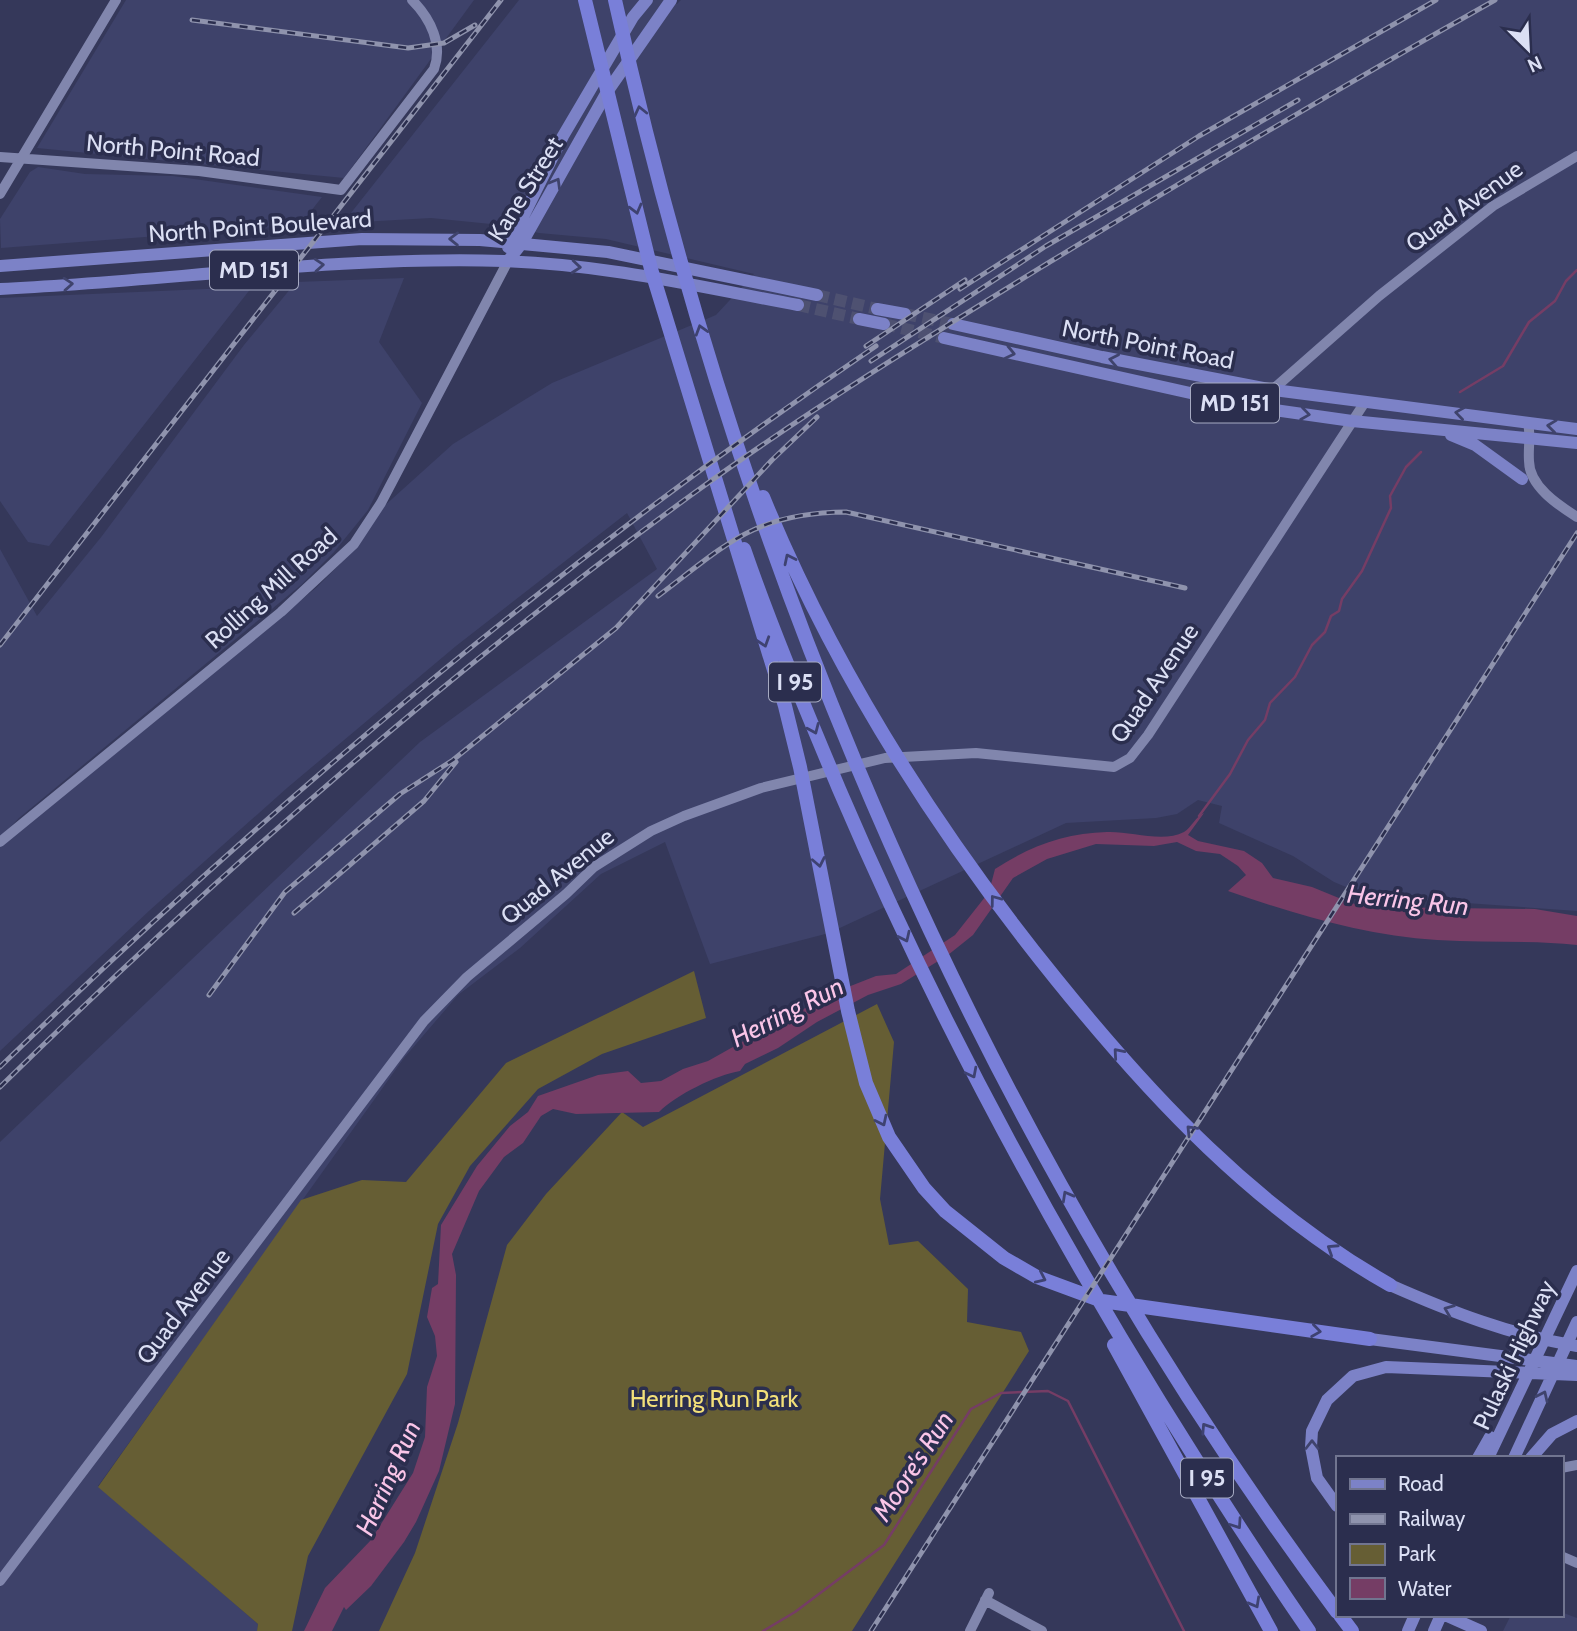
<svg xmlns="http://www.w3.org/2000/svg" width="1577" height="1631" font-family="Cabin,sans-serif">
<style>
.built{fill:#3e426a}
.green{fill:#665e34}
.water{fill:#753d65}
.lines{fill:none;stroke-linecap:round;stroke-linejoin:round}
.stream{stroke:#753d65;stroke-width:2.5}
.major-tunnel{stroke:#4e5171;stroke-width:12;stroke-dasharray:12 6;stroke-linecap:butt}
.minor{stroke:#8186ad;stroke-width:10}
.major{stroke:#7c82c7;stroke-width:12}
.highway{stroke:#797fd9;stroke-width:14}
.rail-casing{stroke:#8f93ad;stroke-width:5}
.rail{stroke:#2b2e4e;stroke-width:2.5;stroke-dasharray:8;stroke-linecap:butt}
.oneway{stroke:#3e4271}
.oneway2{stroke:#3f436c}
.labels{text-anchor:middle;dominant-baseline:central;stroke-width:7;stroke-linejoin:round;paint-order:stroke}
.shield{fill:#2b2e4e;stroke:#a6aac2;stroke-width:2}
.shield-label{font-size:23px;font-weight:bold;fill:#dbdff4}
.street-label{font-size:24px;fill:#dbdff4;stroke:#2b2e4e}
.park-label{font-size:24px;fill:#f3e079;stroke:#2b2e4e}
.water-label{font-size:26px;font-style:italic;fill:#fac5e8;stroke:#2b2e4e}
</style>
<rect width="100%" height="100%" fill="#35385a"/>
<!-- built -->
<path class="built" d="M126,0H474L344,178L37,148Z
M519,0H672L677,4L681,0H1577V911L1368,896L1334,882L1293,856L1219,823L1222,806L1198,800L1177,814L1156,818L1066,823L829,933L710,964L665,842L601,874L520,948L458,995L404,1058L98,1486L258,1624L257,1631H0V1142L420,742L657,569L627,513L456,646L287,788L150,910L0,1051V847L317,587L352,552L382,508L453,444L552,383L716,315L754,274L606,239L539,233L501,225L431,218L343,223Z
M38,167L85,174L173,176L322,197L300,225L1,248L0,219L30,172Z
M404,278L379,342L422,403L368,510L334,552L301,585L19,818L0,838V549L37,616L102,536L244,345L296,282Z
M252,287L49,546L28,542L0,501V298Z
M1561,1612L1577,1618V1631H1503L1511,1615H1561Z"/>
<!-- green -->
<path class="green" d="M694,971L706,1018L602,1054L538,1089L470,1166L438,1224L407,1374L308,1556L292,1631H257L258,1624L98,1487L301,1200L362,1180L406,1182L506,1063Z
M877,1004L894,1042L880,1199L889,1245L918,1241L968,1289L967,1322L1021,1332L1029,1351L852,1631H379L415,1553L458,1423L507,1245L546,1194L622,1112L643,1127Z"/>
<!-- water -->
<path class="water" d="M1204,813L1188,835L1198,841L1244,851L1262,863L1273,878L1312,887L1351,903L1369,907L1535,909L1577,916V945C1530,940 1484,943 1437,940C1365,936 1295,914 1228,891L1246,875L1238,866L1220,854L1196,851L1177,842L1154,846L1096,844L1047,859L1013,878L973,935L948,955L901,984L868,995L817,1022L778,1048L745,1064L740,1071C716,1075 676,1095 659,1112L576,1114L553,1109L541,1116L523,1143L504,1157L479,1191L452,1254L456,1275L455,1404L439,1471L416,1522L404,1542L371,1586L346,1610L344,1607L332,1631H304L325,1588L371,1540L413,1473L425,1437L427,1387L437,1356L435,1336L427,1317L432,1288L438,1284L441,1225L477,1166L510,1126L528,1112L538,1096L598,1075L628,1071L641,1083L661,1081L683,1069L708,1061L779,1021L848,987L876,976L896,974L955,935L989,892L995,869C1030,846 1066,833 1107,832C1130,831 1163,843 1184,832C1192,827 1195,817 1204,813Z"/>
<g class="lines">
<!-- stream -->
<path class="stream" d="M1460,392L1503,366L1529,322L1555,301L1566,281L1577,270
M1199,816L1230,774L1248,740L1265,720L1270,703L1295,677L1312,645L1325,632L1331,616L1339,611L1342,599L1362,571L1391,508L1390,496L1406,467L1421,452
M763,1631L795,1612L884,1545L971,1409L1001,1393L1048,1391L1068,1401L1184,1631"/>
<!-- major-tunnel -->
<path class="major-tunnel" d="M817,295L877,309
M798,305L859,319
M905,314L953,324
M884,324L944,338"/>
<!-- minor -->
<path class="minor" d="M0,157L199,171L341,190L434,69C443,45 431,19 412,0
M0,194L116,0
M1253,407L1379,296L1493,206L1577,156
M1528,423C1531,436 1528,447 1529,461C1529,486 1558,505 1577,517
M0,842L281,612L354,544L381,503L508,261
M1561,1468L1577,1465
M1561,1556L1577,1563
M0,1581L424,1021L467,977L566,894L594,867L651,831L684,816L761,788L885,758L976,753L1114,767L1130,758L1148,735L1365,402
M985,1600L1042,1631
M970,1631L989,1593"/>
<!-- major -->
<path class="major" d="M508,247L563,136L633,17L647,0
M508,261L522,243L607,92L671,0
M0,266L362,239L480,240L608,252L817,295
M0,289C168,281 336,256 504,261C604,264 701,287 798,305
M877,309L905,314
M859,319L884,324
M953,324L1102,357L1274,390L1577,429
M944,338L1253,407L1352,421L1577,443
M1451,435L1475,445L1522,479
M1390,1285C1451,1312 1511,1335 1577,1346
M1370,1339L1577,1366
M1478,1458L1490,1437
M1488,1458L1577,1271
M1514,1458L1577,1322
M1531,1458L1552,1434L1577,1421
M1337,1506L1317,1478L1311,1447L1312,1431L1327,1400L1353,1376L1386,1367L1577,1375
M1445,1615L1481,1631
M1408,1631L1415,1615
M1434,1631L1441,1615"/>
<!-- highway -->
<path class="highway" d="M585,0L651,269L785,706L800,767L848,1011L866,1083L889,1137L924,1188L945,1211L1004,1258L1037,1277L1102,1301L1370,1339
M615,0C743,580 982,1135 1337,1612
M763,497C835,672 937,832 1056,979C1152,1098 1256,1209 1390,1285
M744,549C772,630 806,710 839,789C966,1086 1127,1365 1309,1631
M1114,1345L1271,1631
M1340,1615L1352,1631"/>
<defs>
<path id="rail" d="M192,20L408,48L444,43L475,25
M960,289L1199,136L1436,0
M866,346L965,280
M871,361L1046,246L1298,100
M658,596C727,544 754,513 846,512L1185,588
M0,645L501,0
M294,913L424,801L456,762
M209,995L285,892L400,794L453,760L616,628L772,460L817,417
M0,1067C271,803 563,559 876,346
M0,1087C217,874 448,672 694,493C810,409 931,335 1053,260C1199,171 1346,84 1495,0
M871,1631L1577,533"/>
</defs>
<!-- rail casing -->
<use href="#rail" class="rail-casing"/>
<!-- rail -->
<use href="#rail" class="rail"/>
</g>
<!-- one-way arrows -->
<defs><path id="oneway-chevron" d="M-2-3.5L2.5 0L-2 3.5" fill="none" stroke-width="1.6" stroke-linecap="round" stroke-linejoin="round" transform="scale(1.75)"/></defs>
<g class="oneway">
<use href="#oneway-chevron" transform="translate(640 111) rotate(-103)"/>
<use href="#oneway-chevron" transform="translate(636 209) rotate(75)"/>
<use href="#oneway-chevron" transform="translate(701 330) rotate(-107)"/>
<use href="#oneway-chevron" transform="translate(789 559) rotate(-116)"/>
<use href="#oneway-chevron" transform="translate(764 642) rotate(72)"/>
<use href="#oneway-chevron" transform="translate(814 729) rotate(67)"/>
<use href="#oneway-chevron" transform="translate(819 862) rotate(79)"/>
<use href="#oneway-chevron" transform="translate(995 900) rotate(-127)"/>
<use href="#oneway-chevron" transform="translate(905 937) rotate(65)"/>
<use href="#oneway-chevron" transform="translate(1118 1053) rotate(-131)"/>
<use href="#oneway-chevron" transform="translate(972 1073) rotate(63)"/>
<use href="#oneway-chevron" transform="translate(882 1121) rotate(64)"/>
<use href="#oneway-chevron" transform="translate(1191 1130) rotate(-134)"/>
<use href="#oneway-chevron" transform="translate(1067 1196) rotate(-119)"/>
<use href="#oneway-chevron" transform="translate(1332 1249) rotate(-147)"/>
<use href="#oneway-chevron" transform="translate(1041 1278) rotate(25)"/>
<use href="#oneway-chevron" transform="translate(1316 1331) rotate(8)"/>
<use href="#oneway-chevron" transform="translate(1206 1428) rotate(-123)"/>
<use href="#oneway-chevron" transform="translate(1237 1524) rotate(56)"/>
<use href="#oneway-chevron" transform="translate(1255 1603) rotate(61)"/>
</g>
<g class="oneway2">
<use href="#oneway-chevron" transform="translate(556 183) rotate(-60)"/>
<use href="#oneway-chevron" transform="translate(454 239) rotate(-179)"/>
<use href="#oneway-chevron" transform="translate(319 265) rotate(-4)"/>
<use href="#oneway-chevron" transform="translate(576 267) rotate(5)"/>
<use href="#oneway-chevron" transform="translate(68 284) rotate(-4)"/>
<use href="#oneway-chevron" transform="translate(1010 353) rotate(13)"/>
<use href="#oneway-chevron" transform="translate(1114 360) rotate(-169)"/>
<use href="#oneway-chevron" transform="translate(1460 413) rotate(-172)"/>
<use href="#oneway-chevron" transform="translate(1305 414) rotate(8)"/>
<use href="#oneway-chevron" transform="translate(1552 426) rotate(-173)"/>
<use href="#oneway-chevron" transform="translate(1449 1310) rotate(-158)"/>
<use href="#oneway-chevron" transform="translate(1543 1396) rotate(-65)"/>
<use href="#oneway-chevron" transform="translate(1312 1445) rotate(-90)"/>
</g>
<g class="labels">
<!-- shield labels -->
<g class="shield">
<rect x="210" y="250.5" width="88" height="39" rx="5"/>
<rect x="1191" y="383.5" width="88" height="39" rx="5"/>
<rect x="769" y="662.5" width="52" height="39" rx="5"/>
<rect x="1181" y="1458.5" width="52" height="39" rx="5"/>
</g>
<g class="shield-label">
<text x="254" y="270">MD 151</text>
<text x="1235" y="403">MD 151</text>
<text x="795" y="682">I 95</text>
<text x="1207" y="1478">I 95</text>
</g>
<!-- street labels -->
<g class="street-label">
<text transform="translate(173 150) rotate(5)">North Point Road</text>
<text transform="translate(525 189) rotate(-58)">Kane Street</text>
<text transform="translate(1464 206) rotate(-36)">Quad Avenue</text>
<text transform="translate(260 226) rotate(-4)">North Point Boulevard</text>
<text transform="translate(1148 344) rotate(11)">North Point Road</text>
<text transform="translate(271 588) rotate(-42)">Rolling Mill Road</text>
<text transform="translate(1154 683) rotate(-56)">Quad Avenue</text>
<text transform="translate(557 876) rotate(-39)">Quad Avenue</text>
<text transform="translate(183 1306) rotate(-53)">Quad Avenue</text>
<text transform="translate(1514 1355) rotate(-65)">Pulaski Highway</text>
</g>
<!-- park labels -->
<g class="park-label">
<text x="714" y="1398">Herring Run Park</text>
</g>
<!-- water labels -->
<g class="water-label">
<text transform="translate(1408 900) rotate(6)">Herring Run</text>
<text transform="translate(787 1012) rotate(-27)">Herring Run</text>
<text transform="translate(913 1466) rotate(-57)">Moore's Run</text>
<text transform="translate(388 1478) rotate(-66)">Herring Run</text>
</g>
</g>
<!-- legend -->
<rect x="1336" y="1456" width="228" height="161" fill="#2b2e4e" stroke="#717590" stroke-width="2"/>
<rect x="1350" y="1479" width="35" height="10" fill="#7c82c7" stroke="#717590" stroke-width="2"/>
<text x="1398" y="1491" font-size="21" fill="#dbdff4">Road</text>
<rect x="1350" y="1514" width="35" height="10" fill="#8f93ad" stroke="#717590" stroke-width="2"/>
<text x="1398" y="1526" font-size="21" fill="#dbdff4">Railway</text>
<rect x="1350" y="1544" width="35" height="21" fill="#665e34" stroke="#717590" stroke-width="2"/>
<text x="1398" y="1561" font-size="21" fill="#dbdff4">Park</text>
<rect x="1350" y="1578" width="35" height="21" fill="#753d65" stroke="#717590" stroke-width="2"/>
<text x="1398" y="1596" font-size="21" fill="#dbdff4">Water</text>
<!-- north arrow -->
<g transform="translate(1528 49) rotate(156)" stroke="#2b2e4e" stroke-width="5" paint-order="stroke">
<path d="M0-5L12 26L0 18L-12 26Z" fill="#dbdff4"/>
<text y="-10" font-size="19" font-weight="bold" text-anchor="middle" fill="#dbdff4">N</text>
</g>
</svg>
